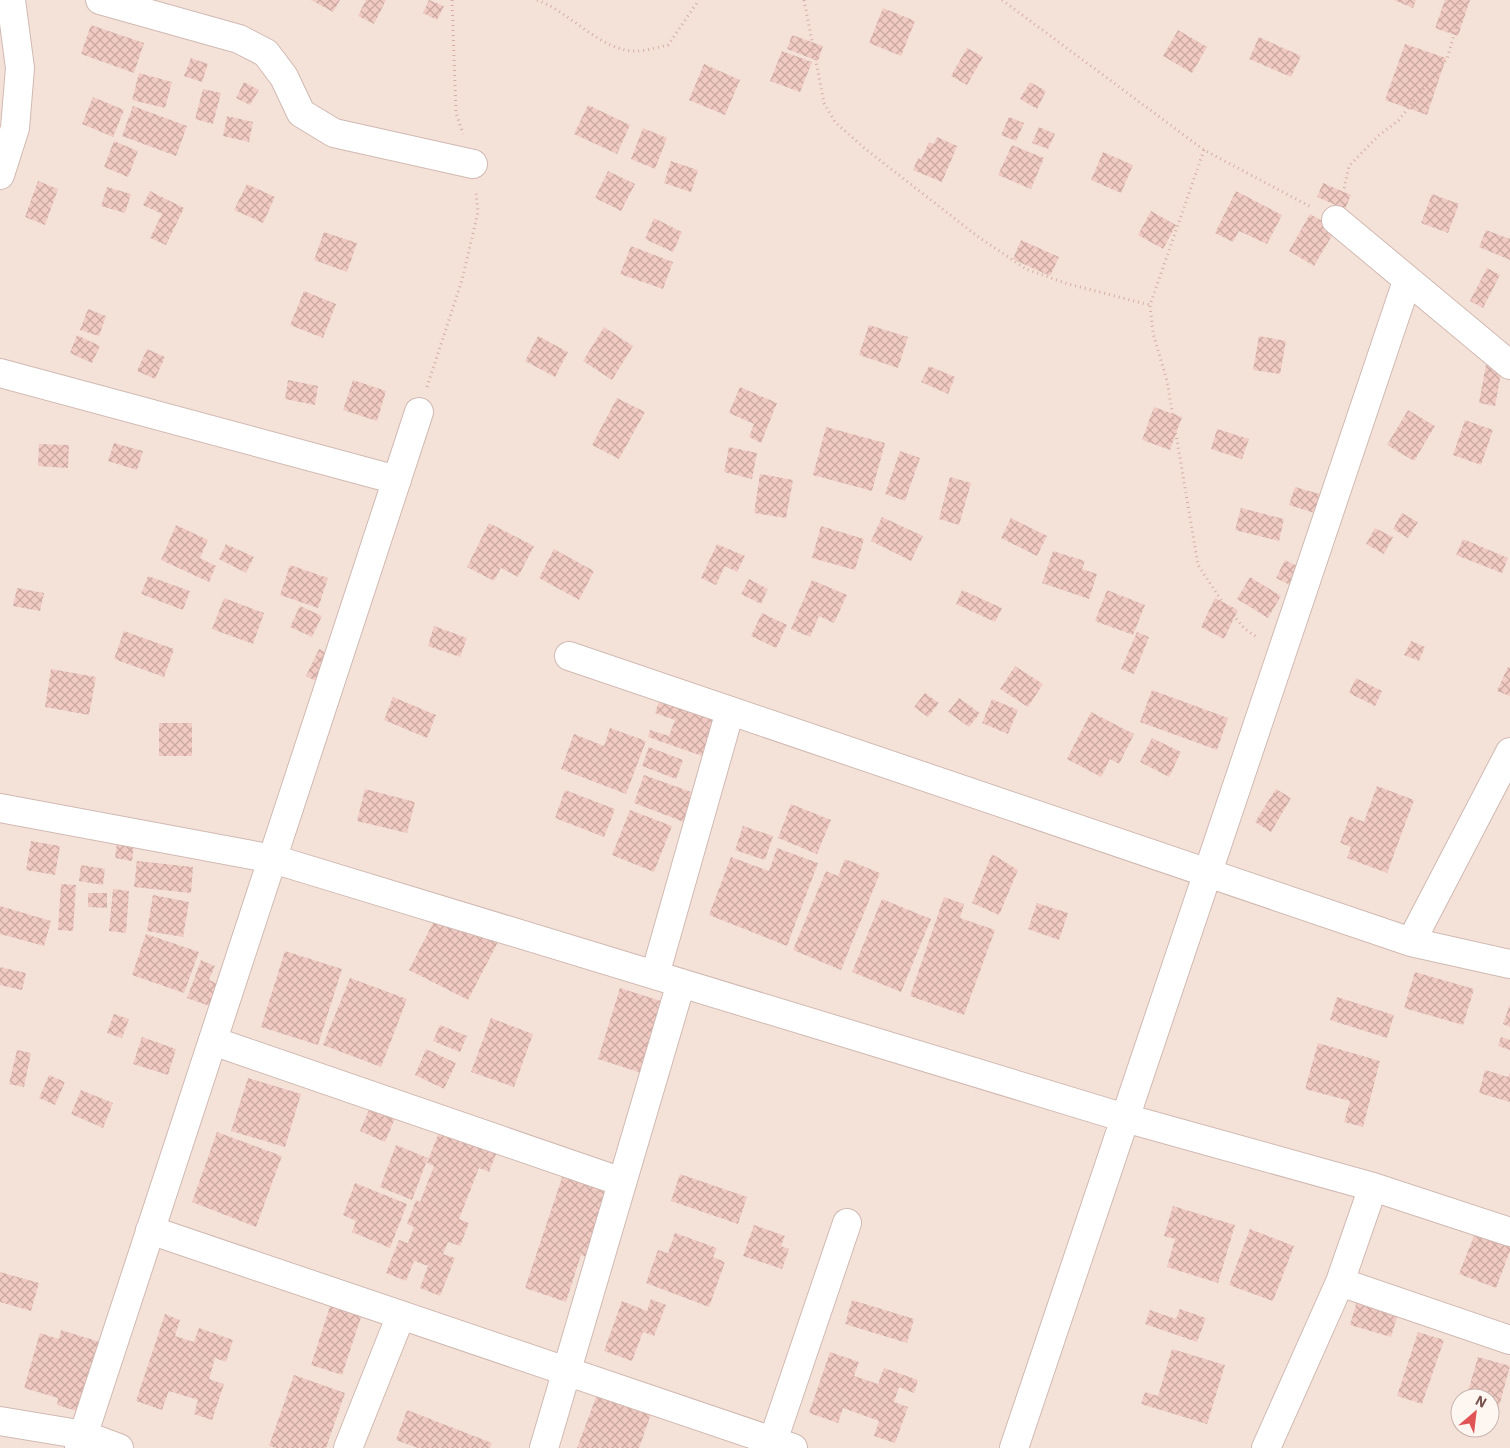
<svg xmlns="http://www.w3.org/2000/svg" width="1510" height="1448" font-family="'IBM Plex Sans',sans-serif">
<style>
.residential{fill:#f4e2d9;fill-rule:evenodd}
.building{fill:url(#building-cross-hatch)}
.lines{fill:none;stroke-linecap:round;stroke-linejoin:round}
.street-casing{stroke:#d1b9b2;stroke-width:30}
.path{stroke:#d6ada5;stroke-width:3;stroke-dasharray:1 4;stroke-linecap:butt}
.street{stroke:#fff;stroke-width:28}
</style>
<defs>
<pattern id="building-cross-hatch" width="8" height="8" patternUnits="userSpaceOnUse" patternTransform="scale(1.25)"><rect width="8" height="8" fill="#f1cbc3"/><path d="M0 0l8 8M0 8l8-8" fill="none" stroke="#c8a7a1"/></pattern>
</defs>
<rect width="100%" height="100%" fill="#fcf1eb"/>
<!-- residential -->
<path class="residential" d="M0,0H1510V1448H0ZM1460,1398H1490V1428H1460Z"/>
<!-- building -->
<path class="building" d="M311,0H340L333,12Z
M366,0H386L374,24L358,16Z
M429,0L444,6L437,20L423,13Z
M1394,0H1416L1413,8Z
M1445,0H1470L1458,36L1435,28Z
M883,8L915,21L901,56L869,43Z
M91,25L144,43L134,73L81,54Z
M1178,30L1207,47L1192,73L1163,56Z
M792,35L823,46L818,61L787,49Z
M1259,37L1301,56L1291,77L1249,59Z
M1405,44L1446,58L1427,115L1385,100Z
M967,48L983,57L967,85L951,76Z
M782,51L812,62L800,92L770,81Z
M191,58L208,64L202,82L184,76Z
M704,64L740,80L725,115L689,100Z
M139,73L172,82L165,108L132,100Z
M244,82L259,90L250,105L236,98Z
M1030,82L1046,91L1037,109L1020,99Z
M203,89L221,93L213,124L195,119Z
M93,97L124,110L113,137L82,124Z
M588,105L630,125L617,154L574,134Z
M133,106L187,126L176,156L122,136Z
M227,116L253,122L249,142L223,136Z
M1009,117L1024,123L1016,141L1001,135Z
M1039,127L1055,134L1048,149L1032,143Z
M643,128L667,138L655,169L631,159Z
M937,137L957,146L942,182L913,170L918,158L921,160L929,142L934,144Z
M114,141L138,151L128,177L104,167Z
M1012,145L1044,158L1031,189L998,175Z
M1103,152L1133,165L1121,193L1091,180Z
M671,161L698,170L691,192L664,183Z
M608,171L635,184L621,211L595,198Z
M38,181L58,189L45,225L25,217Z
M1323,183L1351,195L1345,209L1317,197Z
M247,184L275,197L263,223L234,210Z
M107,187L131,194L125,213L101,206Z
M150,191L184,208L166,245L150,238L162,214L143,205Z
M1236,191L1282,215L1267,244L1239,231L1233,242L1215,233Z
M1432,194L1459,204L1448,233L1421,223Z
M1151,211L1176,225L1163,249L1138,235Z
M1310,214L1336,229L1314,266L1289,251Z
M654,218L682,232L673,252L645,239Z
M1486,230L1510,239V260L1479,247Z
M324,232L357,243L347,272L314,260Z
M1021,240L1059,257L1050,276L1013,259Z
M631,246L673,262L663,289L620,274Z
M1487,268L1500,275L1483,308L1470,301Z
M304,291L336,304L323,338L290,325Z
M88,309L106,316L99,336L80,330Z
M869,325L908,337L898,368L859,355Z
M604,327L633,346L612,380L583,361Z
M77,335L100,346L92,363L70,353Z
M538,336L568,352L555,377L525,361Z
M1259,336L1286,341L1280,374L1253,370Z
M147,349L165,357L155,379L137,371Z
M1487,359L1503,362L1495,406L1479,403Z
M929,366L955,377L948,394L921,382Z
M288,380L318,386L315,405L285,399Z
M353,380L386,391L377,421L343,410Z
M740,387L777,403L761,443L749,437L754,424L729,413Z
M617,398L645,412L619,459L592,445Z
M1154,407L1182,417L1170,450L1142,440Z
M1408,410L1435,426L1414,461L1387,445Z
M1465,420L1493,430L1481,465L1453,455Z
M826,427L885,443L872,491L813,475Z
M1217,429L1249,439L1242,459L1211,449Z
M114,443L143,451L137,470L108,461Z
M39,444L69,445L68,468L38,466Z
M729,447L757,453L752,479L724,472Z
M900,451L920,458L905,501L885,494Z
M760,474L793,480L786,518L754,513Z
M950,477L971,483L959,525L939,519Z
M1295,487L1327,496L1321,515L1289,505Z
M1241,508L1284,519L1279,541L1235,530Z
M1402,513L1418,522L1408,538L1393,529Z
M882,517L923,536L911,561L871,541Z
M1011,518L1047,536L1037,556L1001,538Z
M489,523L534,546L518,577L501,568L494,581L467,567Z
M176,525L208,540L200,558L216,566L209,582L161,560Z
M821,526L864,539L855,570L812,558Z
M1375,528L1393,537L1384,554L1366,544Z
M1463,539L1508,558L1502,573L1456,555Z
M226,544L254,557L246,573L219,559Z
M717,544L745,556L737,572L725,566L716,585L701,578Z
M554,549L594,571L579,600L539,578Z
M1053,551L1085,561L1082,569L1097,574L1089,599L1042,583Z
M1285,560L1301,568L1292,586L1276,578Z
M290,565L328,578L318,608L280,595Z
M148,576L190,591L183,610L141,594Z
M1250,577L1281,596L1268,618L1237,599Z
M749,579L768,589L761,604L741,594Z
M812,580L847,595L834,623L819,616L810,637L791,629Z
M17,588L44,593L40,611L13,606Z
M962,590L1002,608L995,622L956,604Z
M1107,590L1145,605L1133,635L1095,621Z
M224,598L264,613L253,644L212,629Z
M1215,598L1238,610L1224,639L1201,627Z
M300,606L322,616L312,637L290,627Z
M762,613L787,625L776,648L751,636Z
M434,626L467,638L460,657L428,646Z
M124,631L174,649L164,677L114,659Z
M1137,632L1149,637L1134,674L1121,669Z
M1411,641L1425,647L1419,661L1404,655Z
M319,649L333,656L320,683L306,676Z
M1015,666L1043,684L1028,707L1000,689Z
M1508,667L1510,668V696L1497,691Z
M51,669L96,677L89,715L45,707Z
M1356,678L1382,691L1375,706L1349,693Z
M663,690L724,711L708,758L648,737L650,730L669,736L675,720L655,713Z
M1152,690L1228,718L1217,750L1140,722Z
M925,693L939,703L928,717L914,707Z
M393,697L436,715L427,738L384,720Z
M959,698L980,713L969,727L948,712Z
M992,699L1018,710L1008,734L982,723Z
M1091,712L1134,734L1119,764L1110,759L1101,777L1067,759Z
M159,723H192V756H159Z
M610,728L646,741L626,794L561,769L574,734L604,746Z
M1152,738L1181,752L1169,777L1140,762Z
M649,747L683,760L676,779L642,766Z
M644,775L694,793L684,822L634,803Z
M1377,786L1414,800L1387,873L1347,858L1351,847L1340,843L1350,816L1364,822Z
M365,789L415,802L407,833L357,821Z
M1276,789L1291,798L1271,832L1255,822Z
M565,790L615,809L604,837L555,818Z
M791,804L831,820L817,854L778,838Z
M630,810L672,826L654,872L612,855Z
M743,826L773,836L765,860L735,850Z
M118,834L135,837L132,861L115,858Z
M31,841L60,846L55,875L26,870Z
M777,848L818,863L787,946L709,915L731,857L769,871Z
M992,854L1018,870L999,915L972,903Z
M845,859L880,873L841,970L793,950L826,871L838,876Z
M137,861L193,867L191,893L134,887Z
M81,865L105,869L103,885L79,881Z
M61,884L76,885L73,931L58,930Z
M113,889L129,891L126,933L109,931Z
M88,893H107V908L88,907Z
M153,895L189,902L183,937L147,931Z
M944,897L964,904L960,918L995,930L964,1015L910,996Z
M882,899L931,919L901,992L852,972Z
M1037,903L1068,913L1059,940L1028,929Z
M0,906L51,921L44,946L0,934Z
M436,917L498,942L468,1000L409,970Z
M146,934L199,952L184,993L132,975Z
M285,951L342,969L318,1045L261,1027Z
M201,960L215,966L209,980L226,987L218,1009L187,998Z
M0,967L26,973L22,990L0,985Z
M1415,972L1474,989L1463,1025L1404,1008Z
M350,978L407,999L381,1067L323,1045Z
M620,988L677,1006L654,1077L598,1059Z
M1337,997L1394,1015L1387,1038L1330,1020Z
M1510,1004V1027L1503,1024Z
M114,1014L129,1019L122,1038L107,1033Z
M491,1018L533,1034L514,1087L471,1072Z
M440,1025L467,1036L460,1052L433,1041Z
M142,1037L176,1049L168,1075L133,1064Z
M1501,1037L1510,1040V1050L1498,1046Z
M1318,1043L1380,1061L1363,1127L1344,1122L1350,1101L1305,1089Z
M426,1049L456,1063L444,1089L415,1075Z
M17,1050L31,1053L24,1087L9,1084Z
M1485,1070L1508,1077L1510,1073V1102L1479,1093Z
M49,1075L65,1082L55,1105L39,1098Z
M248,1078L301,1094L285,1147L231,1131Z
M81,1090L113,1103L103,1128L71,1114Z
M373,1100L398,1111L385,1142L360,1131Z
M443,1122L500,1144L489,1172L479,1168L459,1219L469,1223L460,1246L448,1242L443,1254L455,1258L440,1296L420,1288L428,1266L414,1261L406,1281L386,1273L399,1240L408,1243L414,1227L407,1224L416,1200L420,1202L434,1166L427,1163Z
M217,1132L282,1156L256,1227L192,1202Z
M396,1145L428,1158L412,1200L380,1187Z
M567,1163L625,1183L599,1261L581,1255L566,1302L525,1288Z
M680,1174L747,1197L738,1224L671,1201Z
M355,1183L407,1204L390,1248L352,1232L356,1221L343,1215Z
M1173,1206L1235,1225L1218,1283L1167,1267L1175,1239L1164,1236Z
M754,1225L785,1236L781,1246L789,1249L782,1269L743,1256Z
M1477,1228L1510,1240V1251L1496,1288L1459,1274Z
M1250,1229L1294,1246L1273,1301L1229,1285Z
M675,1233L717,1248L713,1257L725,1262L709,1307L646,1283L658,1250L668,1253Z
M0,1272L39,1283L31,1311L0,1302Z
M333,1297L364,1308L342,1375L311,1365Z
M651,1299L666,1305L654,1336L643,1332L632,1361L604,1351L622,1301L647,1311Z
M852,1300L914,1319L907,1343L845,1324Z
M1357,1301L1398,1314L1391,1337L1350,1325Z
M1180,1309L1206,1318L1197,1342L1145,1324L1150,1310L1176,1319Z
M165,1314L180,1320L175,1336L194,1342L199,1328L233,1340L226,1362L215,1358L209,1379L224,1384L212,1420L194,1414L198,1400L169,1391L162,1410L136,1401Z
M61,1330L110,1345L90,1415L57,1405L58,1398L24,1388L40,1333L59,1339Z
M1418,1332L1444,1340L1422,1404L1397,1396Z
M1172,1349L1225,1365L1207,1424L1141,1404L1145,1392L1158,1396Z
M830,1352L859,1362L854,1376L878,1384L884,1368L918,1380L914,1393L899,1387L894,1402L908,1407L895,1443L874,1436L879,1421L843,1408L838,1423L809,1413Z
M1478,1357L1510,1366L1494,1425L1490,1424V1398H1466Z
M294,1375L345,1393L326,1448H276L269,1446Z
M598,1392L652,1411L639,1448H577Z
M407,1410L492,1443L490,1448H418L396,1440Z"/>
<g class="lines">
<defs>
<path id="street" d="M100,0L239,39L266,53L284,77L301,113L334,133L473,164
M0,175L15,128L20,68L11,0
M1336,220L1510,365
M0,373L397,480
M569,656L1411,942L1510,964
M0,808L273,859L1125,1118L1373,1187L1510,1232
M1411,942L1510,752
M655,975L730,711
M213,1041L622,1182
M150,1230L793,1448
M1340,1282L1510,1340
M0,1421L84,1435L119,1448
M773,1441L847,1223
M79,1448L419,412
M348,1448L401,1315
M544,1448L681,983
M1014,1448L1407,281
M1266,1448L1340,1282L1373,1187"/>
</defs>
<!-- street casing -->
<use href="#street" class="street-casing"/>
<!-- path -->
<path class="path" d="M452,0L456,113L463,134
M537,0C569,11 603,53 637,51C647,51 658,47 668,45L699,0
M804,0L824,103L835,122L863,147L977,236L1026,269L1068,284L1150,305
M1002,0L1204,150L1311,207
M1204,150L1150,305L1153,333L1167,381L1198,565L1225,606L1245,629L1258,638
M1343,193L1349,166L1378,136L1399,120L1447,59L1460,14V0
M427,387L462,280L478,212L476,191"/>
<!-- street -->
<use href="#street" class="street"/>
</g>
<!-- north arrow -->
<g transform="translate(1475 1413) rotate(28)"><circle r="24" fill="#fef6f1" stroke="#c8b5b0"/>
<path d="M0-4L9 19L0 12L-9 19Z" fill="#e15455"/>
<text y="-8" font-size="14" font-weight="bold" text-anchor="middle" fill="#77534e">N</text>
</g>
</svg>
